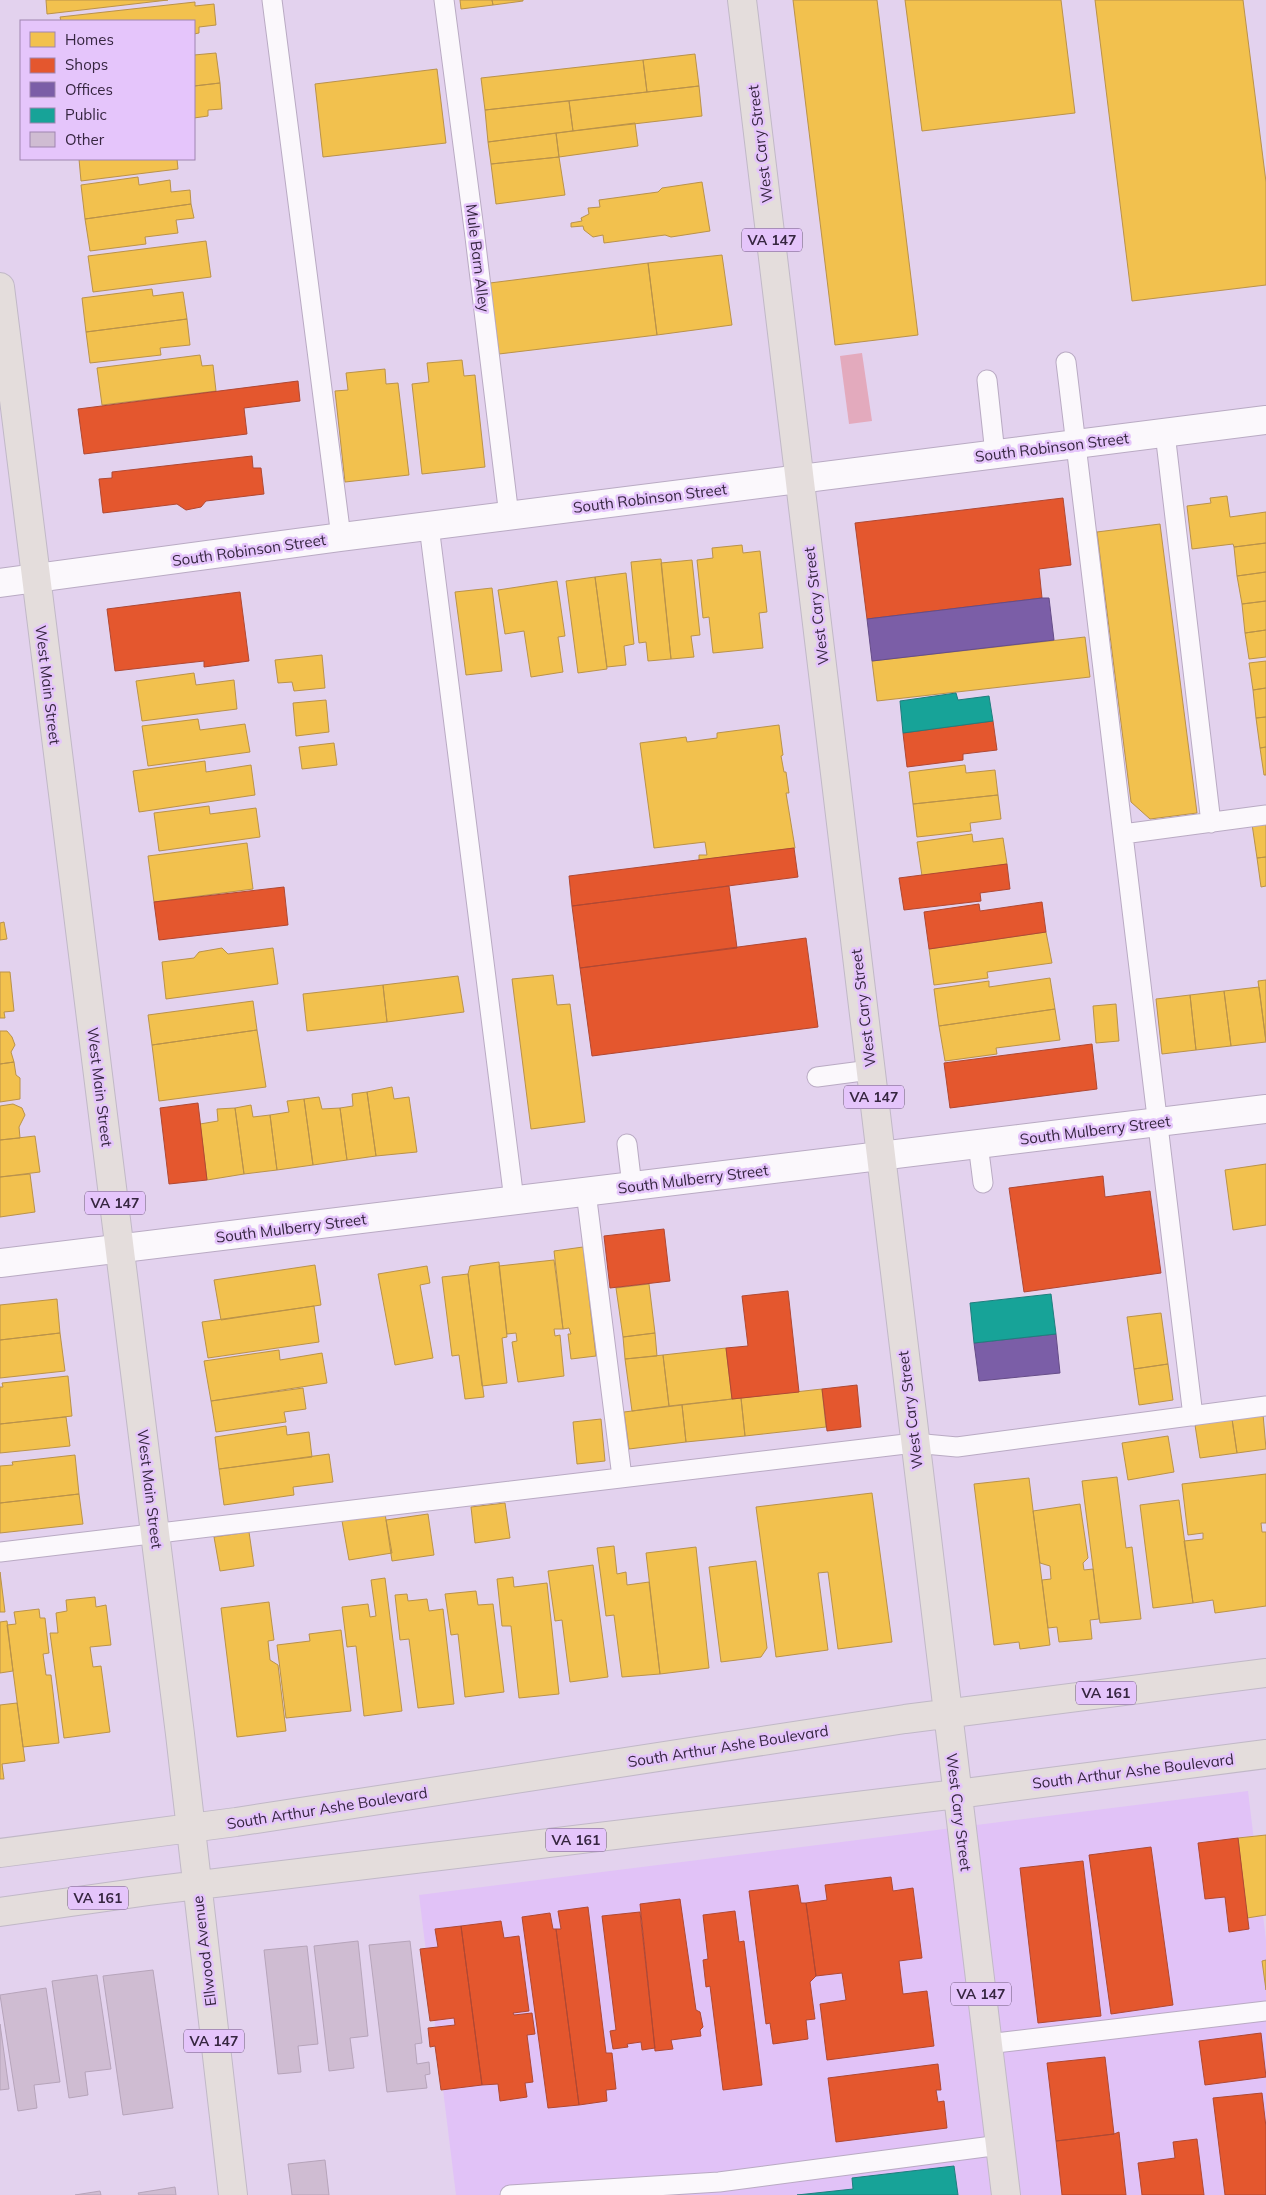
<svg xmlns="http://www.w3.org/2000/svg" width="1266" height="2195" font-family="Mulish,sans-serif">
<style>
.built{fill:#e1c2f7}
.green{fill:#e3aabd}
.homes{fill:#f2c14e;stroke:#ba924a}
.shops{fill:#e4572e;stroke:#b04833}
.offices{fill:#7b5ea7;stroke:#664d88}
.public{fill:#17a398;stroke:#207e7e}
.building{fill:#cfbcd2;stroke:#b6a4ba}
.lines{fill:none;stroke-linecap:round;stroke-linejoin:round}
.service-casing{stroke:#b9aac3;stroke-width:21}
.minor-casing{stroke:#b9aac3;stroke-width:30}
.tertiary-casing{stroke:#b9aac3;stroke-width:30}
.primary-casing{stroke:#c1b8c7;stroke-width:30}
.service{stroke:#fbf8fc;stroke-width:19}
.minor{stroke:#fbf8fc;stroke-width:28}
.tertiary{stroke:#fbf8fc;stroke-width:28}
.primary{stroke:#e4dddc;stroke-width:28}
.labels{text-anchor:middle;dominant-baseline:central;stroke-width:5;stroke-linejoin:round;paint-order:stroke}
.shield{fill:#e5c5fb;stroke:#6a5678;stroke-width:1}
.shield-label{font-size:14px;font-weight:bold;fill:#362640}
.street-label{font-size:15px;fill:#362640;stroke:#e5c5fb}
</style>
<rect width="100%" height="100%" fill="#e3d2ee"/>
<!-- built -->
<path class="built" d="M1248,1791L1266,1940V2195H456L419,1895Z"/>
<!-- green -->
<path class="green" d="M862,353L872,421L849,424L840,356Z"/>
<!-- homes -->
<path class="homes" d="M46,0H168L47,14Z
M460,0H492L493,5L461,9Z
M492,0H523V1L493,5Z
M793,0H877L918,335L835,345Z
M905,0H1061L1075,113L922,131Z
M1095,0H1243L1266,182V285L1132,301Z
M195,2V6L214,4L216,25L199,27V33L194,34V21H61L60,17Z
M216,53L220,83L194,86V55Z
M695,54L699,86L647,92L643,60Z
M643,60L647,92L485,110L481,78Z
M437,69L446,143L323,157L315,84Z
M220,83L222,109L208,110V116L194,118V86Z
M699,86L702,116L573,131L569,101Z
M569,101L573,131L488,142L485,110Z
M635,123L638,146L559,157L556,133Z
M556,133L559,157L491,164L488,142Z
M559,157L565,195L496,204L491,164Z
M79,159H177L178,169L81,181Z
M138,177L139,185L170,180L171,192L190,190L191,204L85,219L81,185Z
M702,182L710,231L671,237L665,235L604,243L603,235L593,237L584,230L583,226L571,227V223L582,221L581,218L589,214L588,208L600,207L599,200L658,192L662,188Z
M191,204L194,218L176,220L178,233L145,237L146,244L90,251L85,219Z
M206,241L211,277L93,292L88,256Z
M722,255L732,325L657,335L648,263Z
M648,263L657,335L499,354L490,283Z
M152,289L153,296L183,292L187,319L86,332L82,298Z
M187,319L190,345L160,348L161,355L90,363L86,332Z
M200,355L202,366L213,365L216,391L102,405L97,368Z
M462,360L464,376L475,375L485,467L422,474L412,384L429,382L427,363Z
M385,369L386,384L398,383L409,475L345,482L335,391L348,390L346,373Z
M1227,496L1230,517L1266,512V543L1234,547L1233,544L1192,549L1187,506L1211,503L1210,498Z
M1160,524L1197,813L1150,819L1131,802L1097,532Z
M1266,543V572L1237,576L1234,547Z
M742,545L743,553L760,551L767,612L759,613L763,648L713,653L709,617L703,618L697,560L713,558L712,548Z
M661,559L671,659L648,661L646,642L639,643L631,562Z
M692,560L700,635L691,636L694,657L671,659L661,563Z
M1266,572V601L1242,604L1237,576Z
M626,573L634,644L624,646L626,665L607,667L595,577Z
M595,577L607,669L578,673L566,581Z
M557,581L565,636L558,637L563,672L531,677L524,631L505,634L498,590Z
M492,588L502,671L466,675L455,592Z
M1266,601V630L1245,633L1242,604Z
M1266,630V657L1249,659L1245,633Z
M1085,637L1090,677L877,701L872,661Z
M322,655L325,688L294,691L292,682L278,683L275,660Z
M1266,661V688L1253,690L1249,663Z
M194,673L196,685L234,680L237,709L142,721L136,681Z
M1266,688V717L1256,718L1253,690Z
M326,700L329,732L296,736L293,703Z
M1266,717V747L1260,748L1256,718Z
M198,719L200,730L245,724L250,752L148,766L142,726Z
M779,725L783,755L781,756L784,772H786L789,793H786L795,848L699,860V855H707L705,842L654,848L640,743L686,737L687,742L717,738V733Z
M334,743L337,765L302,769L299,747Z
M1266,747V775H1264L1260,748Z
M205,761L206,772L251,765L255,795L139,812L133,771Z
M965,765L966,773L995,770L998,795L913,804L909,772Z
M998,795L1001,819L970,823L971,831L917,837L913,804Z
M209,806L210,814L256,808L260,837L159,851L154,813Z
M1266,822V857L1257,858L1252,824Z
M972,834L973,842L1003,838L1007,864L922,876L917,842Z
M247,843L253,889L154,902L148,856Z
M1266,857V886L1261,887L1257,858Z
M4,922L7,939L0,940V923Z
M1046,932L1052,963L987,972L988,978L934,985L929,949Z
M222,948L228,954L273,948L278,984L166,999L162,962L194,958L199,952Z
M0,972H10L14,1011L4,1012L5,1018H0Z
M553,975L557,1005L570,1004L585,1122L531,1129L512,979Z
M458,976L464,1012L387,1022L383,985Z
M1050,978L1055,1009L939,1026L934,989L989,981V987Z
M1266,980V1041L1258,981Z
M383,985L387,1022L307,1031L303,994Z
M1259,987L1266,1042L1231,1046L1224,991Z
M1224,991L1231,1046L1196,1050L1190,995Z
M1190,995L1196,1050L1162,1054L1156,999Z
M253,1001L257,1030L152,1045L148,1015Z
M1116,1004L1119,1041L1096,1043L1093,1006Z
M1055,1009L1060,1040L996,1048L997,1054L945,1061L939,1026Z
M257,1030L266,1087L159,1101L152,1045Z
M0,1031H7L12,1037L15,1045L11,1052L14,1062L0,1064Z
M14,1062L16,1075L20,1078V1099L0,1102V1064Z
M392,1087L394,1099L409,1097L417,1152L376,1156L367,1092Z
M367,1092L376,1156L347,1160L340,1108L353,1106L352,1094Z
M319,1097L322,1109L340,1108L347,1160L313,1165L304,1099Z
M304,1099L313,1165L277,1170L270,1115L289,1112L287,1101Z
M13,1104L22,1108L25,1115L19,1127L20,1138L0,1140V1106Z
M251,1105L253,1117L270,1115L277,1170L244,1174L235,1108Z
M235,1108L244,1174L207,1180L200,1124L218,1121L217,1109Z
M35,1136L40,1172L0,1177V1140Z
M1266,1164V1225L1233,1230L1225,1170Z
M30,1174L35,1212L0,1217V1177Z
M583,1247L596,1356L571,1359L568,1334H571L569,1328L563,1329L554,1251Z
M554,1260L563,1329H554L555,1336L560,1335L564,1376L518,1382L512,1342L517,1341L516,1333L507,1334L499,1266Z
M499,1262L507,1337L502,1338L507,1383L482,1386L468,1274L470,1266Z
M315,1265L321,1305L221,1320L214,1280Z
M427,1266L430,1283L420,1285L433,1358L395,1365L378,1274Z
M468,1274L484,1397L465,1399L459,1355L452,1356L442,1277Z
M649,1284L655,1333L623,1337L616,1288Z
M57,1299L60,1333L0,1340V1305Z
M314,1306L319,1342L208,1358L202,1322Z
M1161,1313L1168,1364L1134,1369L1127,1317Z
M60,1333L65,1371L0,1378V1340Z
M655,1333L657,1356L625,1359L623,1337Z
M726,1348L732,1399L669,1406L663,1355Z
M279,1350L280,1360L322,1353L327,1383L211,1401L204,1361Z
M663,1355L669,1406L632,1411L625,1359Z
M1168,1364L1173,1400L1139,1405L1134,1369Z
M68,1376L72,1416L0,1424V1387H3L2,1383Z
M303,1388L306,1409L284,1412L286,1422L216,1432L211,1401Z
M822,1389L826,1427L745,1436L741,1398Z
M741,1398L745,1436L686,1442L682,1405Z
M682,1405L686,1442L629,1449L624,1412Z
M1263,1414L1266,1449L1237,1453L1232,1419Z
M66,1417L70,1446L0,1453V1424Z
M601,1419L605,1461L577,1464L573,1422Z
M1232,1419L1237,1453L1200,1458L1195,1425Z
M286,1426L287,1435L309,1432L312,1457L219,1469L215,1437Z
M1168,1436L1174,1472L1128,1480L1122,1443Z
M329,1454L333,1482L293,1487L294,1495L224,1505L219,1469Z
M75,1455L79,1494L0,1503V1466L13,1465L12,1462Z
M1266,1474V1523H1261L1262,1532H1266V1606L1215,1613L1213,1600L1193,1603L1184,1541L1203,1539V1533L1188,1535L1182,1484Z
M1117,1477L1126,1548L1132,1547L1141,1619L1100,1623L1082,1481Z
M1029,1478L1050,1645L1020,1649L1019,1642L994,1645L974,1484Z
M872,1493L892,1642L838,1649L828,1572L818,1573L828,1650L776,1657L756,1507Z
M79,1494L83,1524L0,1533V1503Z
M1179,1500L1193,1603L1153,1608L1140,1505Z
M505,1503L510,1538L475,1543L471,1507Z
M1080,1504L1088,1558L1083,1563L1084,1570L1093,1569L1099,1619L1090,1620L1092,1639L1059,1642L1057,1627L1048,1628L1042,1580L1051,1579L1050,1566L1040,1563L1033,1511Z
M385,1514L392,1553L349,1560L342,1521Z
M428,1514L434,1555L392,1561L386,1520Z
M249,1532L254,1566L220,1571L214,1537Z
M614,1546L617,1574L626,1572L627,1585L649,1582L660,1674L622,1677L614,1615L606,1616L597,1548Z
M696,1547L709,1668L660,1674L646,1553Z
M756,1561L767,1648L761,1657L721,1662L709,1567Z
M593,1565L608,1677L570,1682L562,1620L555,1621L548,1571Z
M0,1572L5,1612H0Z
M513,1577L514,1587L547,1583L559,1694L519,1698L511,1626H502L497,1579Z
M385,1578L402,1711L364,1716L356,1646L347,1647L342,1607L368,1604L370,1617L376,1616L371,1580Z
M476,1591L478,1605L493,1604L504,1692L465,1697L458,1634L451,1635L445,1594Z
M407,1594L408,1601L427,1599L429,1611L443,1609L454,1704L418,1708L409,1639L400,1640L395,1595Z
M95,1597L96,1607L106,1605L111,1645L90,1647L93,1667L101,1666L110,1732L64,1738L50,1633H58L56,1613L67,1611L66,1600Z
M269,1602L274,1640L268,1641L270,1660L278,1665L286,1731L237,1737L221,1608Z
M39,1609L40,1618H45L49,1653L43,1654L46,1675H51L59,1743L23,1747L7,1625L16,1624L14,1612Z
M7,1621L13,1671L0,1673V1622Z
M341,1630L351,1711L286,1718L277,1645L310,1641L309,1634Z
M17,1703L25,1761L2,1764L4,1779H0V1705Z
M1266,1835V1915L1247,1918L1238,1838Z
M1266,1960V1990L1262,1961Z"/>
<!-- shops -->
<path class="shops" d="M298,381L300,401L244,408L247,434L84,454L78,409Z
M252,456L253,468H261L264,494L206,501L201,507L186,510L177,504L103,513L99,479L112,478V472Z
M1063,498L1071,565L1039,569L1042,598L867,619L855,523Z
M240,592L249,661L204,667V661L115,671L107,609Z
M993,721L997,750L963,754V760L907,767L903,733Z
M794,848L798,877L572,906L569,876Z
M1007,864L1010,889L980,893L981,901L904,910L899,878Z
M729,886L737,948L580,968L572,906Z
M284,887L288,925L159,940L154,902Z
M1042,902L1046,932L929,949L924,912L979,904L980,911Z
M806,938L818,1027L592,1056L580,968Z
M1092,1044L1097,1089L950,1108L944,1063Z
M198,1103L207,1180L169,1184L160,1108Z
M1103,1176L1105,1197L1150,1191L1161,1273L1024,1292L1009,1188Z
M664,1229L670,1281L610,1288L604,1236Z
M788,1291L799,1392L732,1399L726,1348L748,1346L742,1296Z
M857,1385L861,1427L827,1431L822,1389Z
M1238,1838L1249,1929L1229,1932L1225,1897L1205,1899L1198,1843Z
M1151,1847L1173,2005L1111,2014L1089,1855Z
M1083,1861L1101,2016L1038,2023L1020,1868Z
M891,1877L893,1891L913,1888L922,1958L899,1961L903,1994L927,1991L934,2046L827,2060L820,2004L846,2000L842,1973L816,1976L806,1903L827,1900L825,1885Z
M798,1885L801,1903H806L816,1976L810,1982L815,2019L806,2020L808,2039L773,2044L770,2023L766,2024L749,1891Z
M680,1899L696,2010L700,2012L703,2027L700,2030L701,2036L671,2040L673,2049L655,2051L640,1904Z
M588,1907L606,2053H612L616,2089L606,2090L607,2101L579,2105L556,1929H561L558,1911Z
M735,1911L739,1942L744,1941L762,2085L723,2090L710,1986L706,1987L703,1960L708,1959L703,1915Z
M640,1912L655,2048L642,2050L641,2042L627,2044L628,2047L613,2049L610,2031L616,2030L602,1916Z
M550,1913L553,1929H556L579,2105L548,2108L522,1917Z
M501,1921L504,1938L519,1936L529,2011L513,2013L514,2015L532,2013L535,2034L527,2035L533,2082L525,2083L527,2097L500,2101L498,2084L482,2085L461,1926Z
M461,1926L482,2085L441,2090L435,2046L430,2047L428,2028L455,2025L454,2018L430,2021L420,1949L438,1947L435,1929Z
M1261,2033L1266,2077L1205,2085L1199,2041Z
M1105,2057L1114,2134L1056,2141L1047,2063Z
M938,2064L941,2090H936L938,2102L944,2101L947,2128L836,2142L828,2078Z
M1262,2093L1266,2127V2195H1225L1213,2098Z
M1119,2132L1126,2195H1062L1056,2141L1114,2134Z
M1197,2139L1204,2195H1142L1138,2163L1175,2158L1173,2142Z"/>
<!-- offices -->
<path class="offices" d="M1042,598H1049L1054,640L872,661L867,619Z
M1056,1334L1060,1373L979,1381L974,1343Z"/>
<!-- public -->
<path class="public" d="M956,693L958,700L989,696L993,721L903,733L900,701Z
M1051,1294L1056,1334L974,1343L970,1303Z
M954,2166L958,2195H797L853,2189L852,2178Z"/>
<!-- building -->
<path class="building" d="M358,1941L368,2036L350,2038L354,2068L329,2071L314,1946Z
M410,1941L422,2043L415,2044L417,2064L429,2062L430,2074L425,2075L427,2088L387,2092L369,1945Z
M307,1946L318,2044L298,2046L301,2072L278,2074L264,1950Z
M153,1970L173,2108L123,2115L103,1976Z
M97,1975L111,2069L85,2072L88,2095L69,2098L52,1981Z
M46,1988L60,2082L34,2085L37,2108L18,2111L0,1995Z
M0,2024L9,2089L0,2090Z
M325,2160L329,2195H292L288,2164Z
M175,2187L176,2195H139L138,2193Z
M100,2191L101,2195H75Z"/>
<g class="lines">
<defs>
<path id="service" d="M272,0L341,537
M444,0L474,229L509,516
M1066,362L1193,1416
M987,380L995,454
M1165,433L1211,823
M429,526L514,1200
M1123,834L1266,815
M817,1077L870,1070
M627,1144L632,1186
M978,1144L983,1183
M586,1192L622,1477
M0,1552L914,1443L957,1447L1266,1406
M987,2044L1266,2011
M510,2195L719,2182L1000,2145"/>
<path id="minor" d="M0,1263L1266,1109"/>
<path id="tertiary" d="M0,583L341,537L1266,420"/>
<path id="primary" d="M742,0L1006,2195
M0,287L180,1734L233,2195
M0,1853L236,1822L905,1719L1266,1673
M0,1912L149,1891L957,1794L1266,1754"/>
</defs>
<!-- service casing -->
<use href="#service" class="service-casing"/>
<!-- minor casing -->
<use href="#minor" class="minor-casing"/>
<!-- tertiary casing -->
<use href="#tertiary" class="tertiary-casing"/>
<!-- primary casing -->
<use href="#primary" class="primary-casing"/>
<!-- service -->
<use href="#service" class="service"/>
<!-- minor -->
<use href="#minor" class="minor"/>
<!-- tertiary -->
<use href="#tertiary" class="tertiary"/>
<!-- primary -->
<use href="#primary" class="primary"/>
</g>
<g class="labels">
<!-- shield labels -->
<g class="shield">
<rect x="742" y="228.5" width="60" height="23" rx="4"/>
<rect x="844" y="1085.5" width="60" height="23" rx="4"/>
<rect x="85" y="1191.5" width="60" height="23" rx="4"/>
<rect x="1076" y="1681.5" width="60" height="23" rx="4"/>
<rect x="546" y="1828.5" width="60" height="23" rx="4"/>
<rect x="68" y="1886.5" width="60" height="23" rx="4"/>
<rect x="951" y="1982.5" width="60" height="23" rx="4"/>
<rect x="184" y="2029.5" width="60" height="23" rx="4"/>
</g>
<g class="shield-label">
<text x="772" y="240">VA 147</text>
<text x="874" y="1097">VA 147</text>
<text x="115" y="1203">VA 147</text>
<text x="1106" y="1693">VA 161</text>
<text x="576" y="1840">VA 161</text>
<text x="98" y="1898">VA 161</text>
<text x="981" y="1994">VA 147</text>
<text x="214" y="2041">VA 147</text>
</g>
<!-- street labels -->
<g class="street-label">
<text transform="translate(760 144) rotate(-97)">West Cary Street</text>
<text transform="translate(478 258) rotate(83)">Mule Barn Alley</text>
<text transform="translate(1052 447) rotate(-7)">South Robinson Street</text>
<text transform="translate(650 498) rotate(-7)">South Robinson Street</text>
<text transform="translate(249 550) rotate(-8)">South Robinson Street</text>
<text transform="translate(816 606) rotate(-97)">West Cary Street</text>
<text transform="translate(48 685) rotate(83)">West Main Street</text>
<text transform="translate(863 1008) rotate(-97)">West Cary Street</text>
<text transform="translate(100 1087) rotate(83)">West Main Street</text>
<text transform="translate(1095 1130) rotate(-7)">South Mulberry Street</text>
<text transform="translate(693 1179) rotate(-7)">South Mulberry Street</text>
<text transform="translate(291 1228) rotate(-7)">South Mulberry Street</text>
<text transform="translate(910 1410) rotate(-97)">West Cary Street</text>
<text transform="translate(150 1489) rotate(83)">West Main Street</text>
<text transform="translate(728 1746) rotate(-9)">South Arthur Ashe Boulevard</text>
<text transform="translate(1133 1771) rotate(-7)">South Arthur Ashe Boulevard</text>
<text transform="translate(327 1808) rotate(-9)">South Arthur Ashe Boulevard</text>
<text transform="translate(959 1812) rotate(83)">West Cary Street</text>
<text transform="translate(204 1951) rotate(-97)">Ellwood Avenue</text>
</g>
</g>
<!-- legend -->
<rect x="20" y="20" width="175" height="140" fill="#e5c5fb" stroke="#9f85b0"/>
<rect x="30" y="32" width="25" height="15" fill="#f2c14e" stroke="#9f85b0"/>
<text x="65" y="45" font-size="15" fill="#362640">Homes</text>
<rect x="30" y="58" width="25" height="15" fill="#e4572e" stroke="#9f85b0"/>
<text x="65" y="70" font-size="15" fill="#362640">Shops</text>
<rect x="30" y="82" width="25" height="15" fill="#7b5ea7" stroke="#9f85b0"/>
<text x="65" y="95" font-size="15" fill="#362640">Offices</text>
<rect x="30" y="108" width="25" height="15" fill="#17a398" stroke="#9f85b0"/>
<text x="65" y="120" font-size="15" fill="#362640">Public</text>
<rect x="30" y="132" width="25" height="15" fill="#cfbcd2" stroke="#9f85b0"/>
<text x="65" y="145" font-size="15" fill="#362640">Other</text>
</svg>
